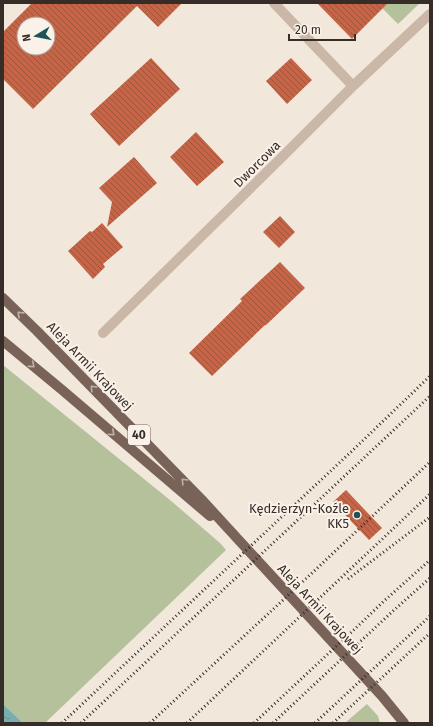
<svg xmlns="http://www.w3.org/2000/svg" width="433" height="726" font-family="'Fira Sans',sans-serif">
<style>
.green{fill:#b4c19b}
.water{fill:url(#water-ripples)}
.building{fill:url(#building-back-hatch);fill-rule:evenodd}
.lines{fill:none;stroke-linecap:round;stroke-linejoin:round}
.street{stroke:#cab7a7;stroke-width:10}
.primary{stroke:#796359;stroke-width:10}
.rail{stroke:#362c28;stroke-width:3;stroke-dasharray:1 3;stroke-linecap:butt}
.oneway{stroke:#c0b1a8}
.poi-dot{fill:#1d5458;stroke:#faf1e8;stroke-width:1.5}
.labels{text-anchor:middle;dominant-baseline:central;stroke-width:4;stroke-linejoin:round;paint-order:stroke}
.shield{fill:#faf1e8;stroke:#716762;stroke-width:1}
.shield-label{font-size:12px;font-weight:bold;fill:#362c28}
.street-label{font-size:13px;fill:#362c28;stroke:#faf1e8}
.poi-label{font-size:13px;fill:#362c28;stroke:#faf1e8;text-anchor:end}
</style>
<defs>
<pattern id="water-ripples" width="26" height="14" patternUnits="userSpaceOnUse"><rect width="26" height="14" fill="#7aadaf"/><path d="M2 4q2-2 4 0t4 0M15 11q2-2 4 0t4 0" fill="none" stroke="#658d8e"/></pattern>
<pattern id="building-back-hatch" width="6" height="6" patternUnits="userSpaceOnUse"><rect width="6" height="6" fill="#c76445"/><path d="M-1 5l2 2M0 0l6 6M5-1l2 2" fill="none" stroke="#a2533a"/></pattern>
</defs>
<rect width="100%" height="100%" fill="#f2e7db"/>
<!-- green -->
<path class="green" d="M377,3H420L398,24Z
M3,365L170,500L220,543L226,550L45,723H23L3,704Z
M367,704L378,716L380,723H345Z"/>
<!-- water -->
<path class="water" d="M3,704L23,723H3Z"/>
<!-- building -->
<path class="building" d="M32,3H182L158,27L137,6L33,109L3,79V32ZM24,24H48V48H24Z
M317,3H388L352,39Z
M151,58L180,89L119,146L90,114Z
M291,58L312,80L287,104L266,81Z
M196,132L224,162L197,186L170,157Z
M134,157L157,183L107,227L112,202L99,188Z
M280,216L295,232L279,248L263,232Z
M102,223L123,247L103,264L105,267L93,279L68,251L90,231L92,232Z
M280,262L305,288L266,325H265L212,376L189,353L242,301L240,299Z
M346,490L382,528L369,540L333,502Z"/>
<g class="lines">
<!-- street -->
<path class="street" d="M274,3L353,86
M103,333L277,162L353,86L430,14"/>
<!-- primary -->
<path class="primary" d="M3,298L37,331L202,500L382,696L404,723
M3,341L61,389L210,516"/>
<!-- rail -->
<path class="rail" d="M348,579L430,517
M62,723L353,450L430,376
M81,723L430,396
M150,723L295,589L430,462
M187,723L430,494
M254,723L359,625L384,601L430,560
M273,723L393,611L430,578
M315,723L430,616
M333,723L430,633"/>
</g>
<!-- one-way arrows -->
<defs><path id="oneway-chevron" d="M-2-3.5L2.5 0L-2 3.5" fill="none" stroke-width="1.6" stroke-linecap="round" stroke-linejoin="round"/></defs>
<g class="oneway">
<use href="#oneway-chevron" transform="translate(20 314) rotate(-136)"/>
<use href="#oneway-chevron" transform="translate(32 365) rotate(40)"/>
<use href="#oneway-chevron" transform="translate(93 388) rotate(-134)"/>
<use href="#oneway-chevron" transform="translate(112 433) rotate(41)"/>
<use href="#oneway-chevron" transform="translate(184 481) rotate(-134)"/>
</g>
<!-- markers -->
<circle class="poi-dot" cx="357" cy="515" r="4"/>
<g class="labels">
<!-- shield labels -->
<rect class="shield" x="128" y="425" width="22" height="20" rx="3"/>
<g class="shield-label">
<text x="139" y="435">40</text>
</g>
<!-- street labels -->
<g class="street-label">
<text transform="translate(257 164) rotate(-45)">Dworcowa</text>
<text transform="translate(90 366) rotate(46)">Aleja Armii Krajowej</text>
<text transform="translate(320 609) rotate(47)">Aleja Armii Krajowej</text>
</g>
<!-- poi labels -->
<g class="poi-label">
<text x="349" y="508">Kędzierzyn-Koźle<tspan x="349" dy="15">KK5</tspan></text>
</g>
</g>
<!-- border -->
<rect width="433" height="726" fill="none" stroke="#362c28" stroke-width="8"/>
<!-- north arrow -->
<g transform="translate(36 36) rotate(260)"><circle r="19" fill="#faf1e8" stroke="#aca29b"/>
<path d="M0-3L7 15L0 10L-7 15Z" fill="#1d5458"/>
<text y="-6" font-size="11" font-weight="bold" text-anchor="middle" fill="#362c28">N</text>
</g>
<!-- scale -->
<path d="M289 34v6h66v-6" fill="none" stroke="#362c28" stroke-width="2"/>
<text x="295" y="34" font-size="12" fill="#362c28" stroke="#faf1e8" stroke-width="3" paint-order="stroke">20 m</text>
</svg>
